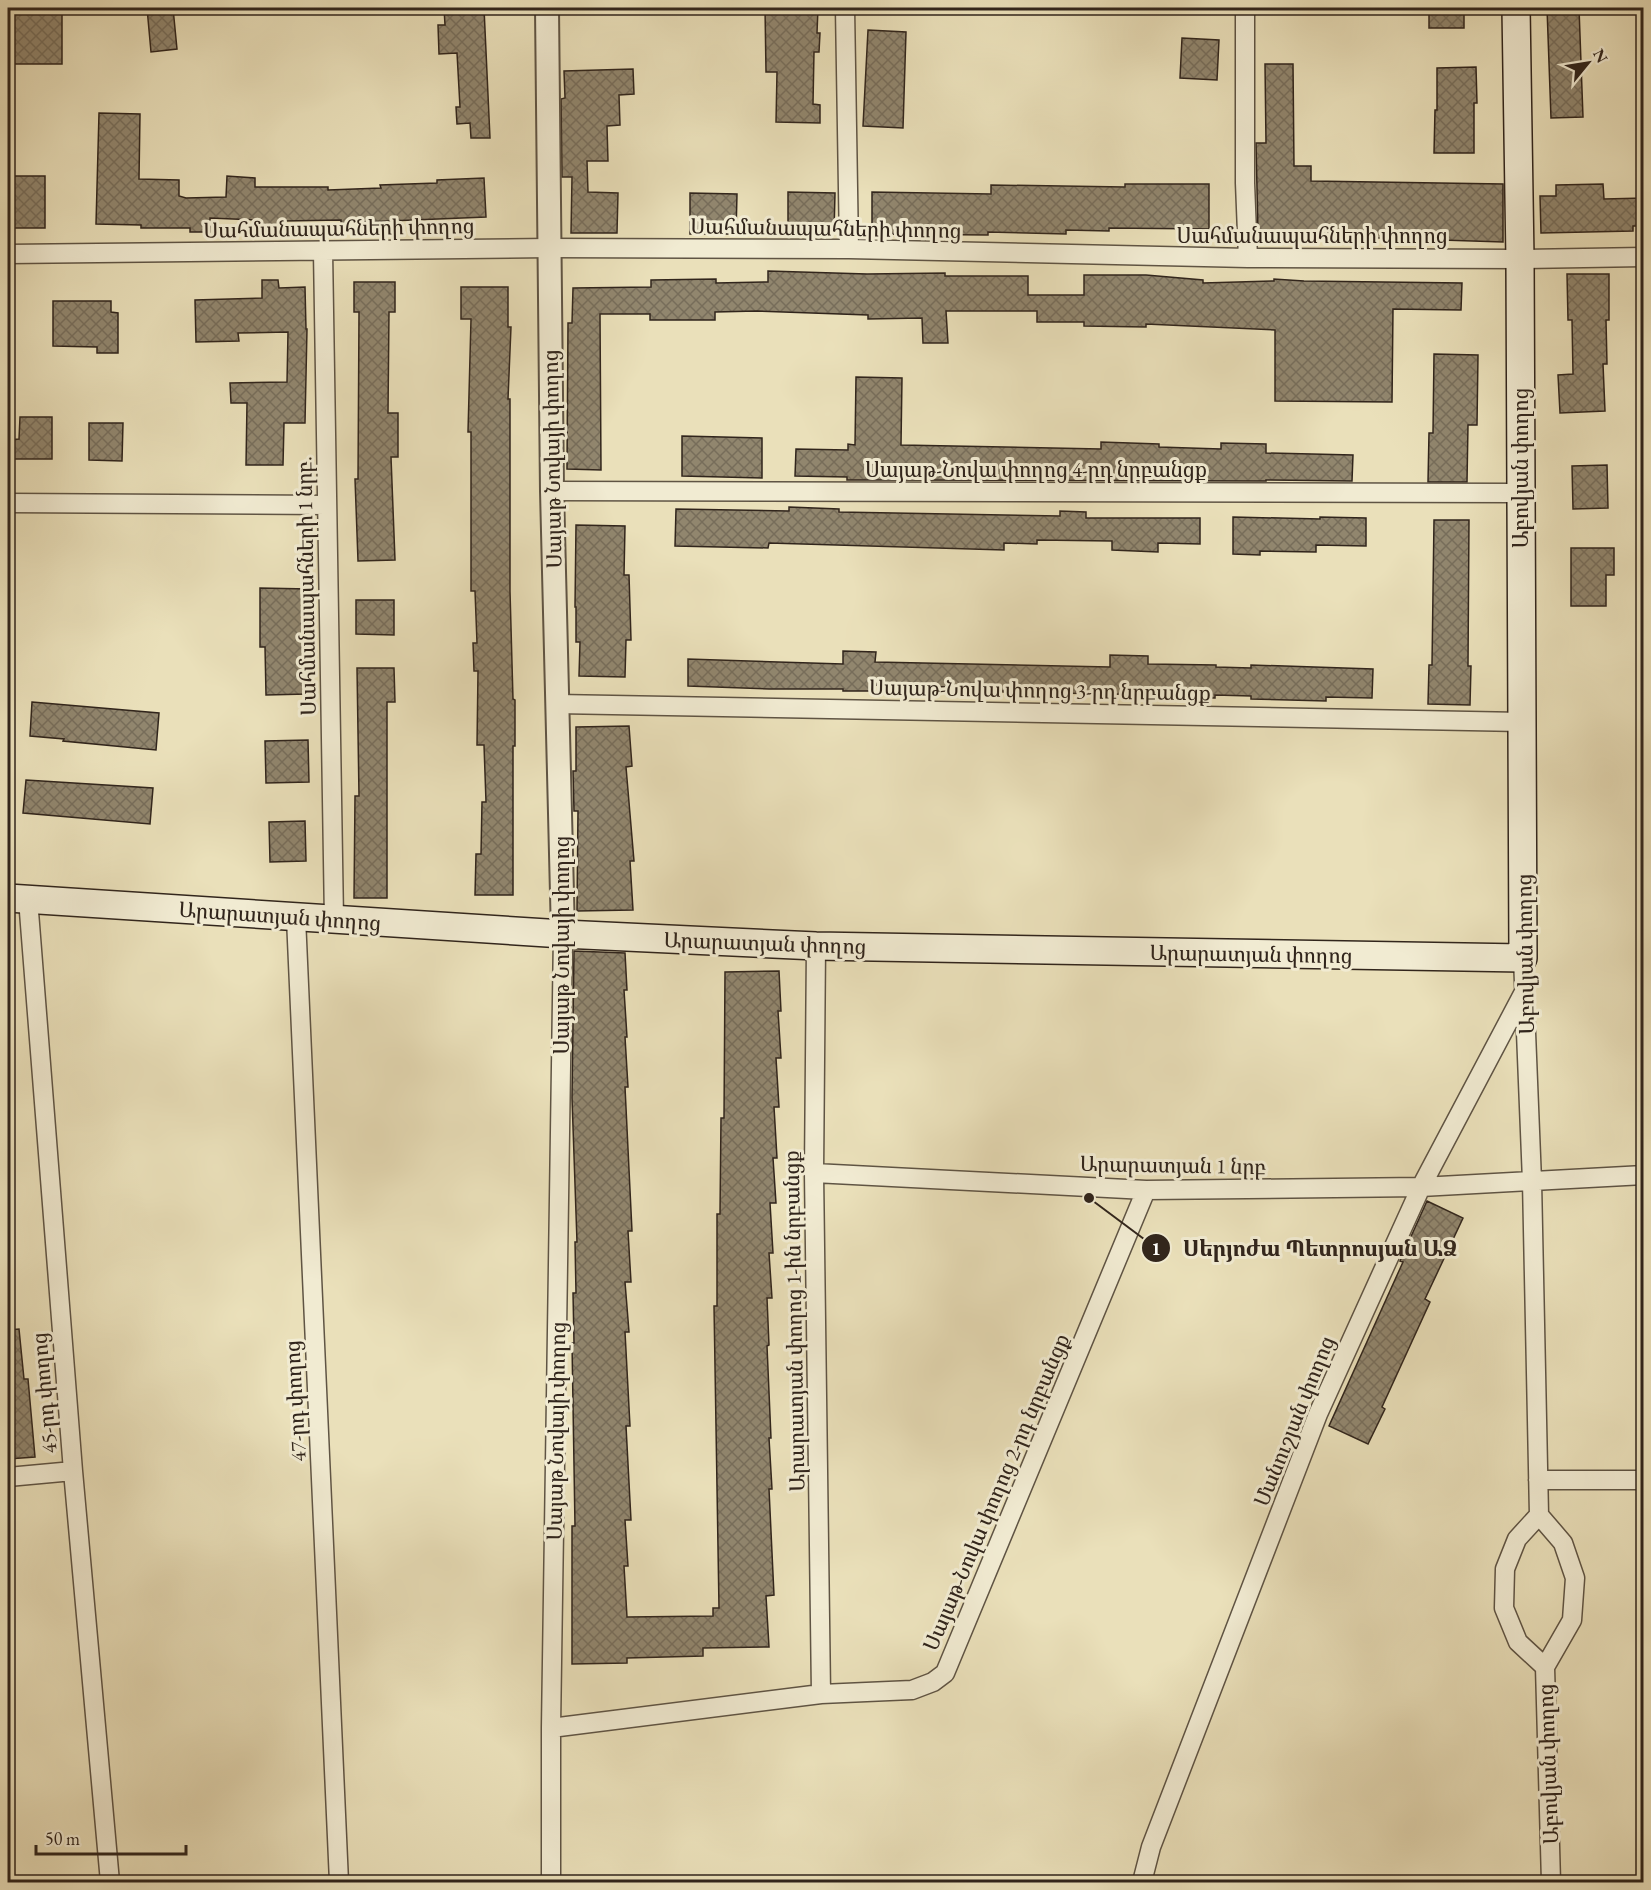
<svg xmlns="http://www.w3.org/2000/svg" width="1651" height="1890" font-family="'EB Garamond','Noto Serif Armenian',serif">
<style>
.building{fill:url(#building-cross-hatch);stroke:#31251c;stroke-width:1.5}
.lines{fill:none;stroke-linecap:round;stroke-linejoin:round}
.minor-casing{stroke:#5f5444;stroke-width:21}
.tertiary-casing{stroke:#5f5444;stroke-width:26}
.secondary-casing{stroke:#31251c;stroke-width:30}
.minor{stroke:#f1ebd2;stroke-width:18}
.tertiary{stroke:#f1ebd2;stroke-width:22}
.secondary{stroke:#f1ebd2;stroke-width:27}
.labels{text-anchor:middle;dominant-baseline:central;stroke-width:6;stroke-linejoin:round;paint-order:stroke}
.street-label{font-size:21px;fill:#31251c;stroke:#f1ebd2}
.leader{fill:none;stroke:#31251c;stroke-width:2}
.callout-dot{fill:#31251c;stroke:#f1ebd2;stroke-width:2}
.mark-label{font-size:18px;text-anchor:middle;font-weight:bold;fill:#fff}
.callout-label{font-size:22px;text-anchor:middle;font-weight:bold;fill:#31251c;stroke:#f1ebd2;stroke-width:6;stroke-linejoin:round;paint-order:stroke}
</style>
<defs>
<pattern id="building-cross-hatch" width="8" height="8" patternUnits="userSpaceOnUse" patternTransform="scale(1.5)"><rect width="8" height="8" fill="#91866e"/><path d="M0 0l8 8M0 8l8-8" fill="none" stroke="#776d5a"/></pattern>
</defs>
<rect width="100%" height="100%" fill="#eae0ba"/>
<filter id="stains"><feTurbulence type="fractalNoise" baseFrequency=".00333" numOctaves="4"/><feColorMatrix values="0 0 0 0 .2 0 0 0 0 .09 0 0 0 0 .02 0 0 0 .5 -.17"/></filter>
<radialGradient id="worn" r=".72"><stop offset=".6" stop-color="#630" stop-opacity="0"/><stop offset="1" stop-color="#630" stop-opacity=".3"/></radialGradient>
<!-- building -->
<path class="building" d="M8,8H62V64H8Z
M147,8H173L177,49L151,52Z
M444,8H484L490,138H471L470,123L457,124L456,107H460L457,53L439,54L438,25H445Z
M765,8H818L817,33H820L819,52H814L813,104L820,105V123L776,122L777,72H766Z
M1429,8H1464V28H1429Z
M1547,8H1579L1583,117L1551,118Z
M868,30L906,32L903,128L863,126Z
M1182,38L1219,40L1217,80L1180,78Z
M1265,64H1293L1294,166H1311V181L1503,184V242L1258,234L1256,143H1266Z
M1476,67L1477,103H1474V153H1434L1435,110H1437V68Z
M633,69L634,94L619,95L620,125L607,126L608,161H587L588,192L618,193L617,233H571L572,177H562L561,99L565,98L564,71Z
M99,113L140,114L139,179L179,180V196L186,198L226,197L227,176L255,178V187H328V190L381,188L380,185L437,183V180L484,178L486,217L341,223V220L284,221V232L259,233V220L210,218V232H190V228H141V225L96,224Z
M8,176H45V228H8Z
M1125,184H1209V229L1109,228V231L1066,230V234L988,232V235L872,234V192L991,194V185L1125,187Z
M1603,184L1604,199L1644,198V226H1633V231L1541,233L1540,196H1556V185Z
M788,192L835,193L834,233L788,232Z
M690,193L737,194L736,234H690Z
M768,271L867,274L945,273V276H1028V295H1084V275H1146L1203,280V283L1274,281V279L1304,281L1462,283L1461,310L1393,309L1392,402L1275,401V330L1146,324V327L1084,326V322H1037V311H946L948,343H923L922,318L868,319V315L757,311L715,312V320H650V314H600L601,470L567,469L568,323H572L573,288L651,287V280L716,279V283L768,282Z
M1567,274H1609V320H1606L1607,364H1603L1605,411L1560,413L1558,375L1573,374L1572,320H1568Z
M262,280H278L279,288L305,287L306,329H307L305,423H284L283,465H246L247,403H231L230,383L287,382L288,332L238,333L239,341L196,342L195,300L262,298Z
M354,282H395V312H389L388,413H398V457H391L395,560L358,561L355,479H358L359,312H354Z
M461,287H508V327H511L508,399H510V591L513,699L515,700V746H513V895H475L476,854H481L482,802H486L484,745H477L478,671H474L473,643H477L475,591H471V432H468L471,319H461Z
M53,301H111V312L118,313V353H97V347L53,346Z
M1434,354L1478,355L1477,425H1468L1467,482H1428L1429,433H1433Z
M856,377L902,378L901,445L1101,449V442L1159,444V447L1221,449V443L1266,444V453L1353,455L1352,481L1266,480V481L888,480H847V477L795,476L796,449L848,450V444L855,445Z
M20,417H52V459H8V440L19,439Z
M89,423H123L122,461L89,460Z
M682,436L762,438V478L682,476Z
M1607,465L1608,508L1573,509L1572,466Z
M789,507L839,509V512L1060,516V511L1086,512V518H1200V544L1158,543V552L1112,550V541L1037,540V544L1004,543V550L769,543L768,548L675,546L676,509L789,511Z
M1233,517L1320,519V517L1366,518V546L1316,545V552L1260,551V555L1233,554Z
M1434,520H1469L1468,666H1471L1470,705L1428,704L1429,665H1432Z
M576,525L625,526L624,575H629L631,640H626L625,677L579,676L580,642H576V607H575Z
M1571,548H1614V575H1606V606H1571Z
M260,588L308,589V647H306L307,694L266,695L265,647H260Z
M356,600H394V635L356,634Z
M843,651L876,652L875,662L1110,667V655L1148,656V664L1216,665V667L1251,668V665L1373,669L1372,698L1326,697V701L1251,699V696L1215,695V698L1163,697V695L1003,692V691L950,690V687L875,685V691H843V689H769L688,686V659L843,664Z
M357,668H394L395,702H387V898H354L355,796H359Z
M32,702L159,713L156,750L63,741L64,739L30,736Z
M629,726L632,766L626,767L634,861H630L633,910L577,911L578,811H574L573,771H576V727Z
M308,740L309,782L266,783L265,741Z
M26,780L153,788L150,824L23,813Z
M305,821L306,861L270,862L269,822Z
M574,951L625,953L627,990H624L627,1037H625L628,1087H625L632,1231H628L631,1282H625L629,1332H625L630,1426H626L631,1520H625L628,1566H624L627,1617L713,1616V1608H719L714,1306H717V1214H720L721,1118H724L725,972L779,971L781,1011H778L781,1058H776L779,1107H774L777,1158H773L776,1203H770L773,1253H769L772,1298H767L769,1345L767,1346L771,1438H769L772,1489H769L774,1595L766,1596L769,1647L703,1648V1656L627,1658V1663L572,1664V1526H575L572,1343H574L573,1293H576L575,1242H577L572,1098Z
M1427,1201L1463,1218L1425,1299L1430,1302L1382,1407L1385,1409L1368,1444L1329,1426L1403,1262L1400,1261Z
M19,1329L24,1379H28L35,1457L8,1459V1330Z"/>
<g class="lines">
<defs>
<path id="minor" d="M845,8L849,249
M1245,8V183L1248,258
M323,251L334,920
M8,254L550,248L849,249L1248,258L1520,259L1644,257
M552,491L1520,493
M8,503L327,505
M557,704L1522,722
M28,899L73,1471L110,1882
M296,918L339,1882
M816,946L814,1173L821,1694
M1523,958L1532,1181L1539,1515L1563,1543L1575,1578L1572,1620L1545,1667L1551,1882
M814,1173L1146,1190L1421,1187L1644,1175
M8,1477L73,1471
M1538,1480H1644
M1539,1515L1517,1539L1505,1569L1504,1608L1518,1642L1545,1667
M551,1728L821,1694L912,1690L933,1682L945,1673L1146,1190
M551,1882V1728L563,934
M1142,1882L1151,1847L1318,1414L1421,1187L1524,992"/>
<path id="tertiary" d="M547,8L552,491L563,934"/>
<path id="secondary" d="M8,898L563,934L816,946L1523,958L1520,259L1516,8"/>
</defs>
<!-- minor casing -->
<use href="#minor" class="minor-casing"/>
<!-- tertiary casing -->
<use href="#tertiary" class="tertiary-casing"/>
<!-- secondary casing -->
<use href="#secondary" class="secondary-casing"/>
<!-- minor -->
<use href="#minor" class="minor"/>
<!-- tertiary -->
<use href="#tertiary" class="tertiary"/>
<!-- secondary -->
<use href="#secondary" class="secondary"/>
</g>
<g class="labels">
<!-- street labels -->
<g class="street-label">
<text transform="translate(339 228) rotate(-1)">Սահմանապահների փողոց</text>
<text transform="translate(826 228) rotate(1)">Սահմանապահների փողոց</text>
<text x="1312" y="235">Սահմանապահների փողոց</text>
<text transform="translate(552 459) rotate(-91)">Սայաթ Նովայի փողոց</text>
<text transform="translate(1520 468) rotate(-90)">Աբովյան փողոց</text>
<text x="1036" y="469">Սայաթ-Նովա փողոց 4-րդ նրբանցք</text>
<text transform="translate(306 586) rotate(-91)">Սահմանապահների 1 նրբ.</text>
<text transform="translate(1040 690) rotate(1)">Սայաթ-Նովա փողոց 3-րդ նրբանցք</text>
<text transform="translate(280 916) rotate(4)">Արարատյան փողոց</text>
<text transform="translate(765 943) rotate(2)">Արարատյան փողոց</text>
<text transform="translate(561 945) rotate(-90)">Սայաթ Նովայի փողոց</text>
<text transform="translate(1251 954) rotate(1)">Արարատյան փողոց</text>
<text transform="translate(1525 954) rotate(-91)">Աբովյան փողոց</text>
<text transform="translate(1173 1165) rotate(1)">Արարատյան 1 նրբ</text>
<text transform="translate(794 1321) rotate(-91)">Արարատյան փողոց 1-ին նրբանցք</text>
<text transform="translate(44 1393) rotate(-95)">45-րդ փողոց</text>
<text transform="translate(295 1401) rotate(-93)">47-րդ փողոց</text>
<text transform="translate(1294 1421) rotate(-68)">Մանուշյան փողոց</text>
<text transform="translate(556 1431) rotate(-89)">Սայաթ Նովայի փողոց</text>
<text transform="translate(996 1492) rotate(-67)">Սայաթ-Նովա փողոց 2-րդ նրբանցք</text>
<text transform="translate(1548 1764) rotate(-92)">Աբովյան փողոց</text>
</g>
</g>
<!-- callouts -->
<path class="leader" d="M1089 1198L1156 1248"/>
<g class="callout-dot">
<circle cx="1089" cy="1198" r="6"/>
<circle cx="1156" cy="1248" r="15"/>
</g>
<g class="mark-label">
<text x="1156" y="1255">1</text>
</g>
<g class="callout-label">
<text x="1320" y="1256">Սերյոժա Պետրոսյան ԱՁ</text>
</g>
<!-- margin -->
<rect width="1651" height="1890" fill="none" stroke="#eae0ba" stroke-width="30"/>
<rect x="9" y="9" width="1633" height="1872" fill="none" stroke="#31251c" stroke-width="3"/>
<rect x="15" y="15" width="1621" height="1860" fill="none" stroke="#31251c" stroke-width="1.5"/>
<!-- north arrow -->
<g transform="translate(1588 63) rotate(60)" stroke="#f1ebd2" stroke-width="4.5" paint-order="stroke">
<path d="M0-4.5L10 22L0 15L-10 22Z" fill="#31251c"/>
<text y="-9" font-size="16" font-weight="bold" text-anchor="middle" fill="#31251c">N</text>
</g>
<!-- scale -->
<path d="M36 1845v9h150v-9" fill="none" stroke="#31251c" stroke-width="3"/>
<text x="45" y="1845" font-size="18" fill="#31251c" stroke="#f1ebd2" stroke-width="4.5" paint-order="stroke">50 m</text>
<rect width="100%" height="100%" filter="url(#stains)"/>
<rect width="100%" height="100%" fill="url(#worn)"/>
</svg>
